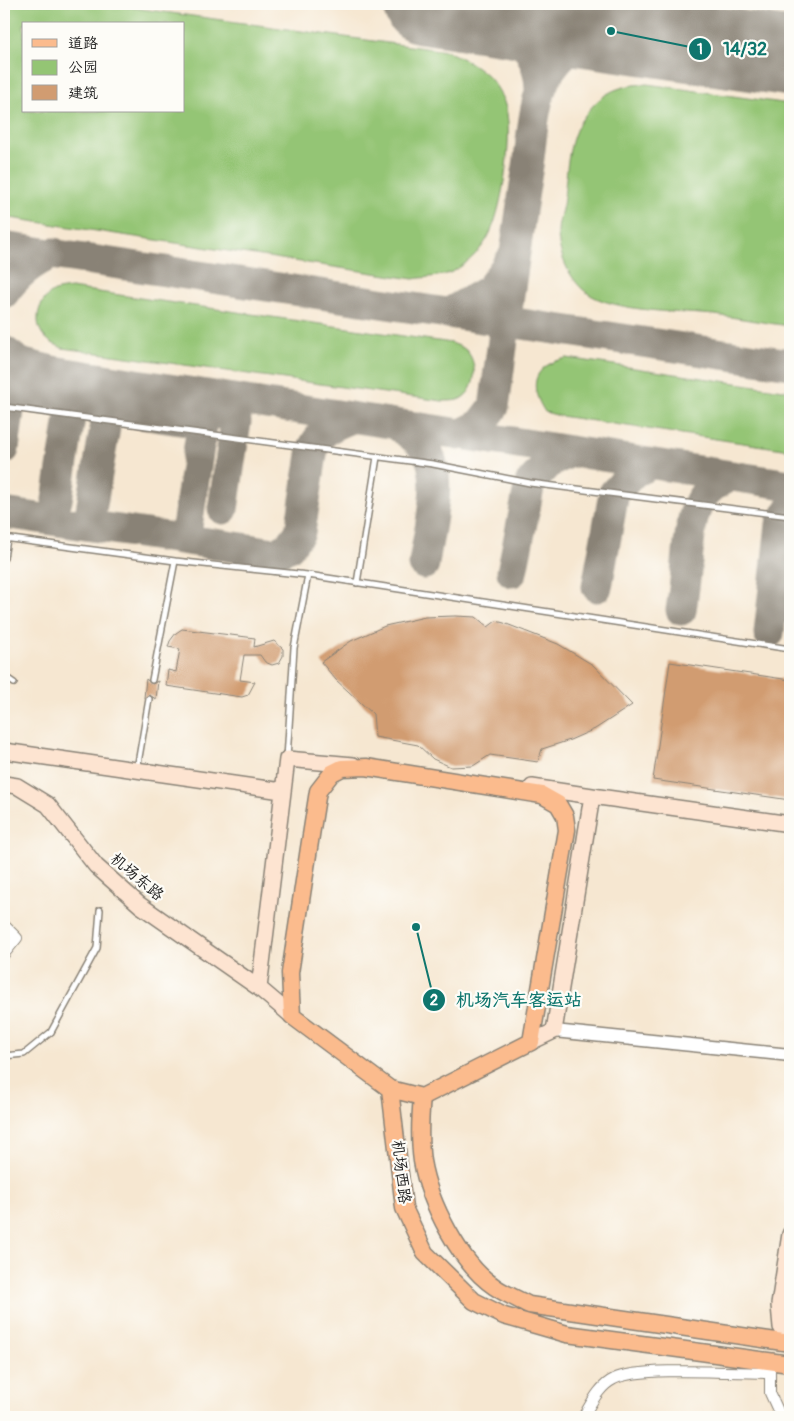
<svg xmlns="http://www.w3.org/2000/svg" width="794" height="1421" font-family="Pangolin,'LXGW WenKai TC',sans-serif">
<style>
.green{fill:#94c574;stroke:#587048;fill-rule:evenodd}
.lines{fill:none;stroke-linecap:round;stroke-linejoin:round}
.taxiway{stroke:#898276;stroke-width:31}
.runway{stroke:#898276;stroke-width:79}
.building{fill:#d19c71}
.service-casing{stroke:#898276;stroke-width:8}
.minor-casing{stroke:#898276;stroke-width:12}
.tertiary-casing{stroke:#898276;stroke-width:15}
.secondary-casing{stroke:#898276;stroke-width:18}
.primary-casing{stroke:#898276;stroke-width:19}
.service{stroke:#fff;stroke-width:5}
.minor{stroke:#fff;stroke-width:10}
.tertiary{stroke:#fff;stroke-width:12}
.secondary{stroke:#fde4d1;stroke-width:15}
.primary{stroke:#fbbb8d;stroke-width:16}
.labels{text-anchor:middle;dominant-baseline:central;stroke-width:4.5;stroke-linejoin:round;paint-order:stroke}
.street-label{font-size:16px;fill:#1c1c1c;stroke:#fdfcf7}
.leader{fill:none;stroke:#0f766e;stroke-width:2}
.callout-dot{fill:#0f766e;stroke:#fdfcf7;stroke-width:2}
.mark-label{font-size:15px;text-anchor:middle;font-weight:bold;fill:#fff}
.callout-label{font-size:18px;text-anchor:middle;font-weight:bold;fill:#0f766e;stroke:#fdfcf7;stroke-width:4.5;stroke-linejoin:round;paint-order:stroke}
</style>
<rect width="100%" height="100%" fill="#fdfcf7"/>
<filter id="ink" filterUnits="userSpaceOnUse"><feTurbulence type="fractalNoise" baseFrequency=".02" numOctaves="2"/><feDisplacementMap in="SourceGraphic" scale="10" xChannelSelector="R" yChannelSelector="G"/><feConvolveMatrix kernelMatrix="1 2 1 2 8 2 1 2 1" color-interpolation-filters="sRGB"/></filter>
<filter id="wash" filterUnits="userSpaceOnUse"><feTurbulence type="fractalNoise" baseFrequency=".0096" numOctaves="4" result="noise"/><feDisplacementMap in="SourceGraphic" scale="20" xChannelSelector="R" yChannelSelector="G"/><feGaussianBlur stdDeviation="1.12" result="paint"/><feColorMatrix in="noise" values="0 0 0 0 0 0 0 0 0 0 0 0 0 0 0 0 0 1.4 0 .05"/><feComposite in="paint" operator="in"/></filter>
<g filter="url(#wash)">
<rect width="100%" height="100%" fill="#f6e7d1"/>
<!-- green -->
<path class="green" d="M4,4H106L446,51C472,62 494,74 504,102C515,128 503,207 490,233C483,249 469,262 454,271C443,277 425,277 413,279L4,217ZM24,24H184V111H24Z
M647,84L790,104V326C765,323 740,318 715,315C682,312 611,312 586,292C569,279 558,253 558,232C558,223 561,214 563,205C567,179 566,144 581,121C599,94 616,85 647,84Z
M71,288L452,343C456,345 463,347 466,350C479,363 477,393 458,400C453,401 447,401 442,401L62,348C58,345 51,344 48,340C31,327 37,299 55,291C60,289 66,289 71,288Z
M567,358L790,391V450L560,416L545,412C527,384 534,365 567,358Z"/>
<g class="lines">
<!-- taxiway -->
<path class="taxiway" d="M487,13C518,29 541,56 540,93
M4,247L790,364
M4,293C17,274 33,262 54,253
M449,313L489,290L513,257
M4,351L20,363L53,371L790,485
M8,370L21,389L35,398L193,422L215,414L238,400
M90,392L102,409L105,428L90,516
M185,407L196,421L201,433L187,527
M397,425C406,432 416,438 424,447C446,474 428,531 424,564
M459,435L481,424L494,407C505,326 515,246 528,166C532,138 533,103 546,77C560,52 583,35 611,31
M4,449L11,396L8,369
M57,500L72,405L69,385
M223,509L236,422L234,412L224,398
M4,513L275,553L289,547L300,532L313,448C321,430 334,425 352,418
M512,572L530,483L550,462L571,452
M597,587L614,493L634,472L651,464
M681,610C684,591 686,572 688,553C692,517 694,490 732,476
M769,633L781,524L790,509"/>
<!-- runway -->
<path class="runway" d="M422,4L790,57"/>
</g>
<g id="blocks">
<!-- building -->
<path class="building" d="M455,616L476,617L488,627L496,621L504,623L558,644L593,665L632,705L595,729L570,740L542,749L538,762L490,755L473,766L451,767L433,759L418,745L375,737L373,714L336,680L321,662L351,641L385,626L425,617Z
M182,629L255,638L254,647L274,641L283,649V656L279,663L272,665L265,662L260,655H244L240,680L255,682L248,695L242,697L166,686L168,670L176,672L180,649L168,647L170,641L176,633Z
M670,662L790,680V800L653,780Z
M146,679L152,684L158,681L156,699L149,695L144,698Z"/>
</g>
</g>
<g filter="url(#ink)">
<use href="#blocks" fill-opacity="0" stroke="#898276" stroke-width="1"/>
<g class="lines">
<defs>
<path id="service" d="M4,407L433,464L530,483L790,516
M4,538L175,561L308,575L790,649
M4,558L7,539
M357,583L377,457
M4,676L14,683
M152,680L175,561
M287,758L294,648L308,575
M137,769L149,699
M4,1056L24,1054L51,1032L97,948L100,910"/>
<path id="minor" d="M4,925L17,938L4,954
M770,1367V1393L781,1417
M583,1417C591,1404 599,1386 614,1379C640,1366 736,1373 770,1373"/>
<path id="tertiary" d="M554,1031L790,1055"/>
<path id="secondary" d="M4,751L282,791
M4,784L17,786L48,805L96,866L140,905L259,988
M592,796L790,824
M292,1016L259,988L287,759L353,765
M531,1042L554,1031L592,796L532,787
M790,1234L779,1305L781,1327L790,1342"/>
<path id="primary" d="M390,1089L422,1097L531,1042L567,830L565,816L558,804L542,795L366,767L342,768L332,773L318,791L309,848L290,973L292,1016L390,1089L404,1208L425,1253L474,1301L504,1316L567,1334L790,1364
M422,1097C420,1118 419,1140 422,1161C429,1202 460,1264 495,1287C505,1294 518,1299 529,1305L790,1343"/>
</defs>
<!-- service casing -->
<use href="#service" class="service-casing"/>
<!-- minor casing -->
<use href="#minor" class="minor-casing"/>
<!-- tertiary casing -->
<use href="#tertiary" class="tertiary-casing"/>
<!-- secondary casing -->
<use href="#secondary" class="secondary-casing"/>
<!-- primary casing -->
<use href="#primary" class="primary-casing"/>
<!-- service -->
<use href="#service" class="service"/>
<!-- minor -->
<use href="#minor" class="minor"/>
<!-- tertiary -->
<use href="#tertiary" class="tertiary"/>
<!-- secondary -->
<use href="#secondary" class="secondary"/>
<!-- primary -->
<use href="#primary" class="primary"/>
</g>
</g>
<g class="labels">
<!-- street labels -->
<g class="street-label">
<text transform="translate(137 877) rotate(40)">机场东路</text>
<text transform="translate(401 1172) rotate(83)">机场西路</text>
</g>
</g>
<!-- callouts -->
<path class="leader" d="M611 31L700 49M416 927L434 1000"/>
<g class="callout-dot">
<circle cx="611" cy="31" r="5"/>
<circle cx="416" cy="927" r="5"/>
<circle cx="700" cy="49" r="12"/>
<circle cx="434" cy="1000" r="12"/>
</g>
<g class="mark-label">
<text x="700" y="54">1</text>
<text x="434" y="1005">2</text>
</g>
<g class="callout-label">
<text x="745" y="55">14/32</text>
<text x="519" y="1006">机场汽车客运站</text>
</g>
<!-- margin -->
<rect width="794" height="1421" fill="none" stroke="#fdfcf7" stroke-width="20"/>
<!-- legend -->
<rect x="22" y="22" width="162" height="90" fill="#fdfcf7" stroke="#a3a29f"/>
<rect x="32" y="39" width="25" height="8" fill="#fbbb8d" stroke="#a3a29f"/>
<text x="68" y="48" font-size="15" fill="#1c1c1c">道路</text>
<rect x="32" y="60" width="25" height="15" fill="#94c574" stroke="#a3a29f"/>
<text x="68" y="72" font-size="15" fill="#1c1c1c">公园</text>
<rect x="32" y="85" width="25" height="15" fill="#d19c71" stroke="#a3a29f"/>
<text x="68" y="98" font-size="15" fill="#1c1c1c">建筑</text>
</svg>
